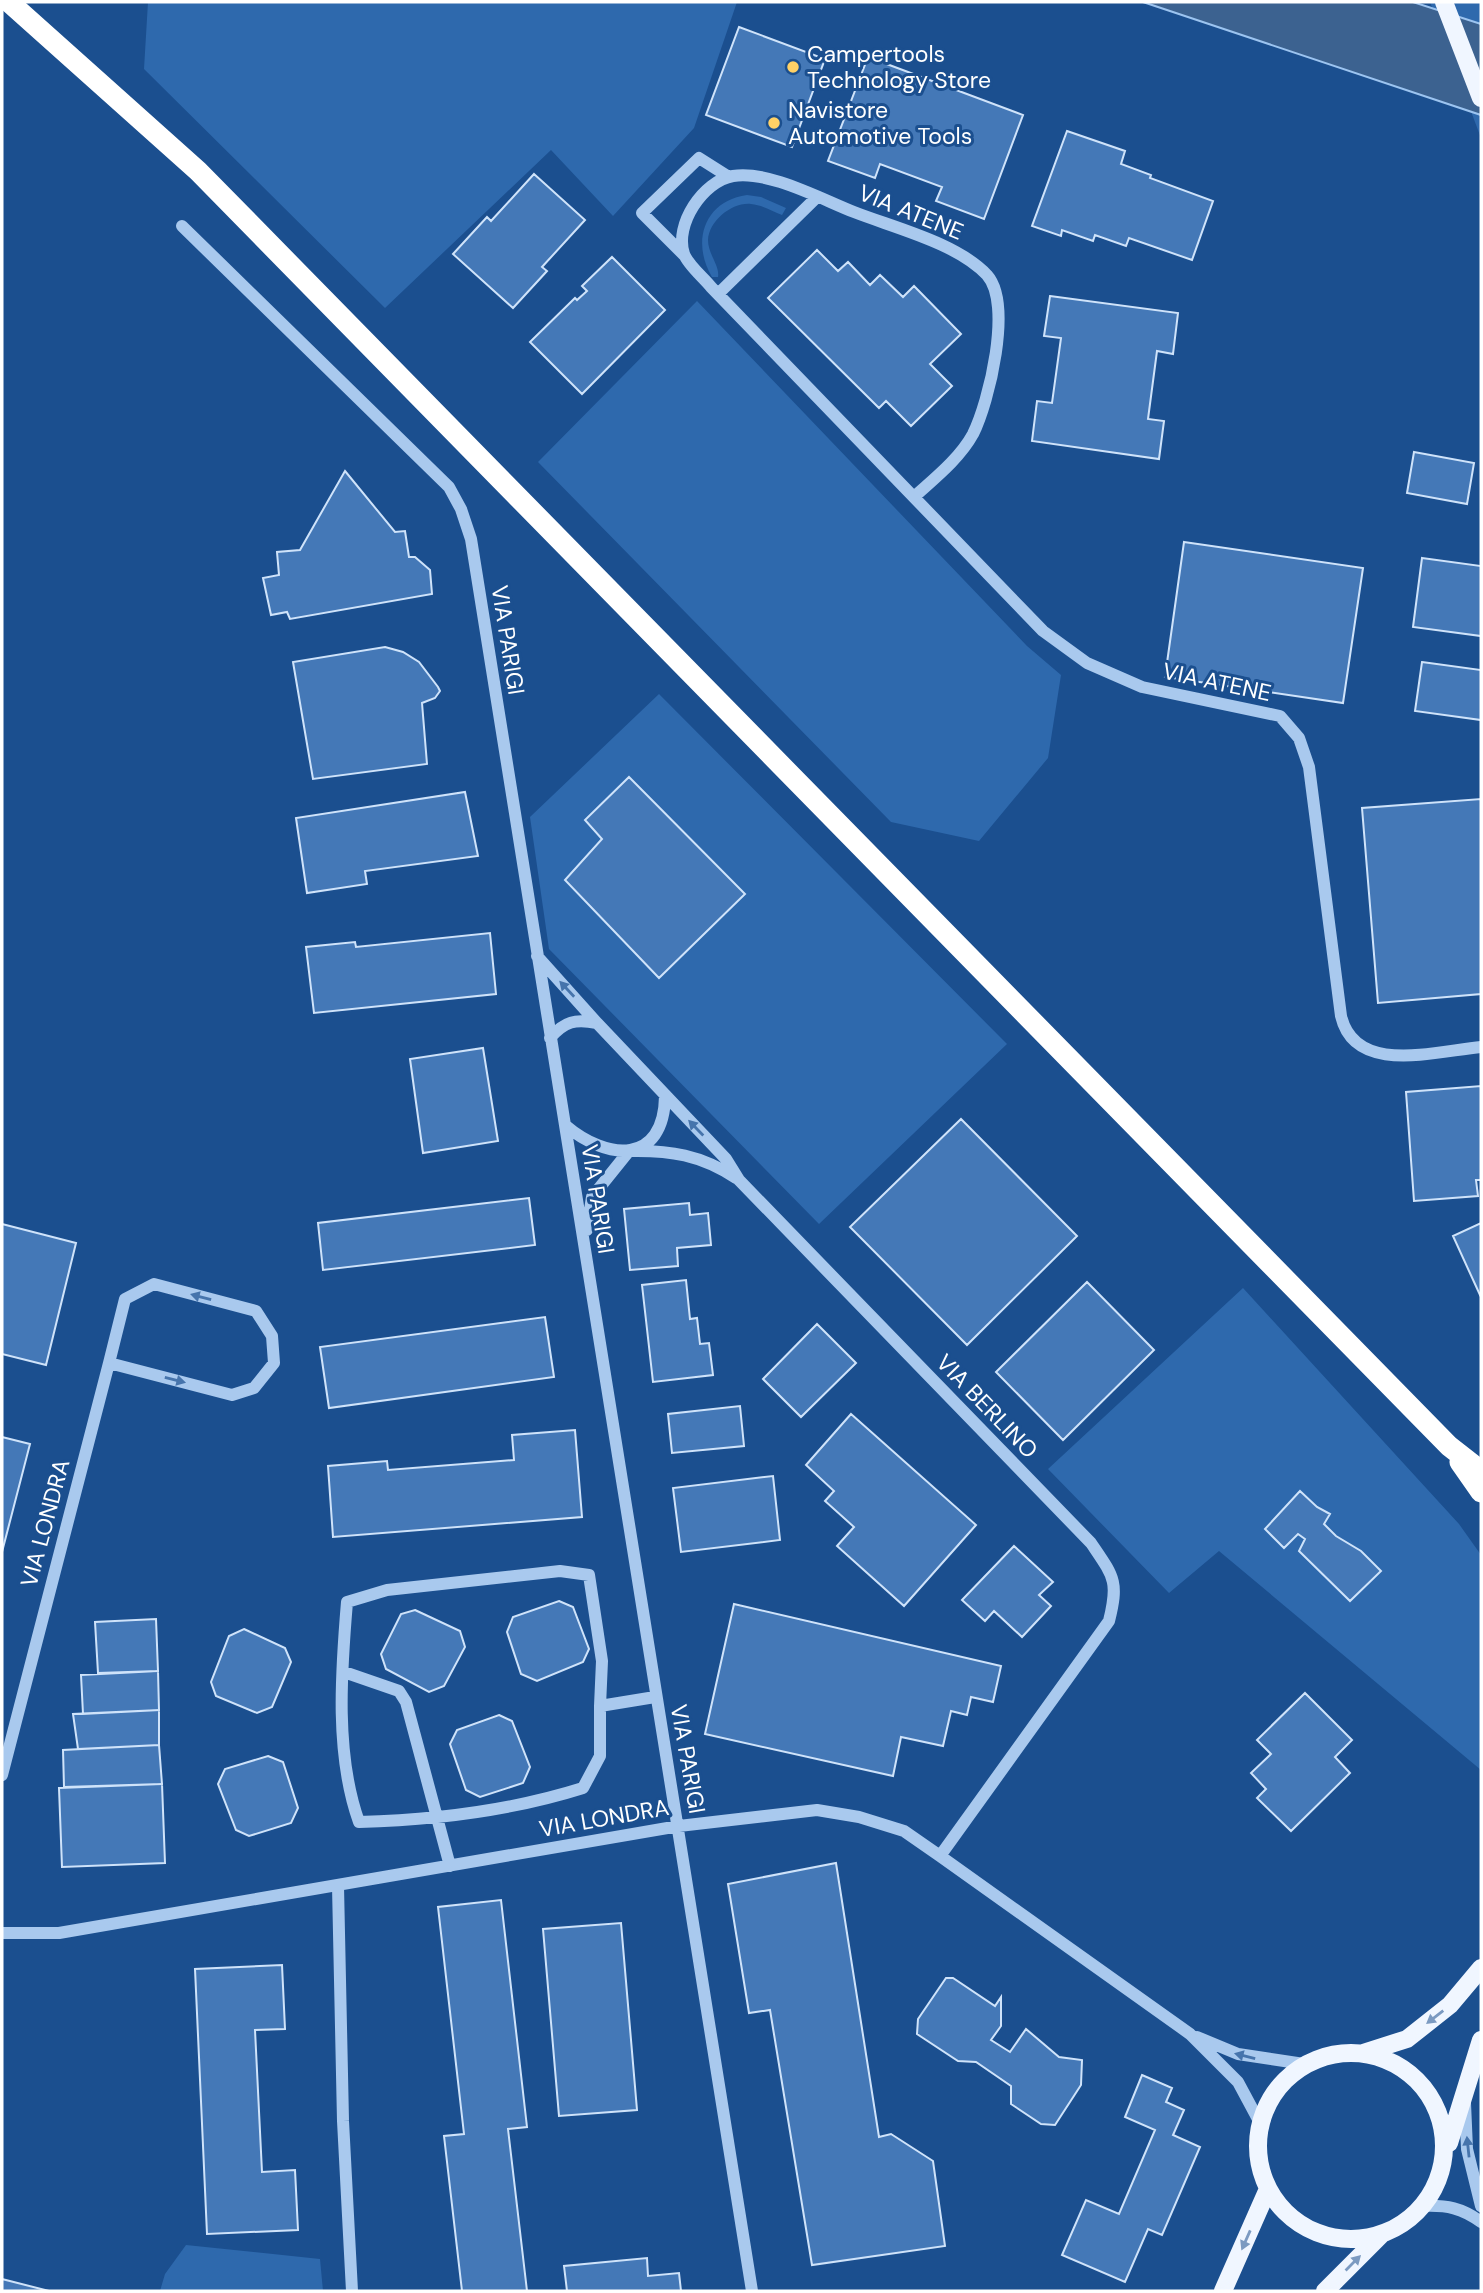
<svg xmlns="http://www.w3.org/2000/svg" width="1483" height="2293" font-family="'DM Sans',sans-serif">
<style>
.green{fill:#2e69ad}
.water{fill:#3c6290;stroke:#9cc4f0;stroke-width:2}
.building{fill:#4478b7;stroke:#cfe3fa;stroke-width:2}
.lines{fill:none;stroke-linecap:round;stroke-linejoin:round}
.minor{stroke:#a9c9ee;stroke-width:12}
.major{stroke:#f0f6ff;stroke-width:18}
.highway{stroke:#fff;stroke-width:21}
.oneway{fill:#4674ac}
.oneway2{fill:#7b9ac1}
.poi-dot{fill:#ffd166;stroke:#1b4f8f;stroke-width:2.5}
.labels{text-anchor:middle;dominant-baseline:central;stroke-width:6;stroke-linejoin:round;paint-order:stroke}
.poi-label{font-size:23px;fill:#fff;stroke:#1b4f8f;text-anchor:start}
.street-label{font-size:23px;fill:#fff;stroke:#1b4f8f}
</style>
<rect width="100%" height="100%" fill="#1b4f8f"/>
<!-- green -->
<path class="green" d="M148,2H737L694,128L613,216L551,150L385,308L144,69Z
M1430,2H1481V138Z
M747,195L761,197L786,208L782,215C772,211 762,205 751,204C732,202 709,221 708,240C708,254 720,266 718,277H712C691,242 704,201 747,195Z
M697,301L1027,646L1061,675L1048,758L979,841L891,822L538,462Z
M659,694L1007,1044L819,1224L549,949L530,817Z
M1243,1288L1459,1524L1481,1555V1770L1219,1551L1169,1593L1048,1469Z
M186,2245L320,2259L323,2291H160L165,2274Z"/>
<!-- water -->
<path class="water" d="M1143,2H1413L1481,24V115Z"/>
<!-- building -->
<path class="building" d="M739,27L825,59L792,147L706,115Z
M868,57L1023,115L984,219L936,201L942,187L880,164L875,178L828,161Z
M1067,131L1125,151L1121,164L1151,175L1150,178L1213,201L1192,260L1129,238L1126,246L1095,235L1093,241L1062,230L1061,236L1032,226Z
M534,174L585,220L542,267L547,271L513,308L453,254L487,217L491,221Z
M817,250L838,271L848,262L870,285L880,275L903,297L914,286L961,334L930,364L952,386L911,426L886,401L879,408L768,298Z
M612,257L665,310L582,394L530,342L575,298L577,300L587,291L582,286Z
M1050,296L1178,313L1173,354L1157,351L1148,419L1164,421L1159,459L1032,441L1037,401L1052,403L1061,338L1044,336Z
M1414,452L1474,463L1467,504L1407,493Z
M345,471L395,532L405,531L409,557H415L430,570L432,594L290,619L287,612L271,615L263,578L279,575L277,552L300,550Z
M1184,542L1363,568L1343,703L1165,677Z
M1422,558L1481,566V636L1413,627Z
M385,647L403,652L419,662L438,687L440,691L435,698L422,703L427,764L313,779L293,662Z
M1422,662L1481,670V720L1415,711Z
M629,777L745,894L659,978L565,880L602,839L585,820Z
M465,792L478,856L365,871L367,884L307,893L296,818Z
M1481,799V994L1378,1003L1362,808Z
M490,933L496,994L314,1013L306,947L355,942L356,947Z
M483,1048L498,1141L423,1153L410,1059Z
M1481,1086V1180H1476L1478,1196L1414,1201L1406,1092Z
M961,1119L1077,1236L967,1345L850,1227Z
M529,1198L535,1245L323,1270L318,1223Z
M689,1203L690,1215L708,1213L711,1245L677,1248L678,1266L630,1270L624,1209Z
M1481,1223V1294L1480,1295L1453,1236Z
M2,1224L76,1243L46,1365L2,1354Z
M686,1280L690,1319L697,1318L700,1344L709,1343L713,1375L653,1382L642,1285Z
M1087,1282L1154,1350L1063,1440L996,1372Z
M545,1317L554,1377L329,1408L320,1347Z
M817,1324L856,1363L801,1417L763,1379Z
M740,1406L744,1446L672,1453L668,1414Z
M851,1414L976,1525L904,1606L837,1546L854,1527L825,1501L834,1491L806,1465Z
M575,1430L582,1517L333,1537L328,1466L387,1461L388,1470L514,1460L512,1435Z
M2,1437L30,1444L2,1552Z
M773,1476L780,1540L681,1552L673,1488Z
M1300,1491L1317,1507L1330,1514L1324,1524L1336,1536L1361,1551L1381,1571L1350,1601L1299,1551L1305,1539L1298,1534L1284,1548L1265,1529Z
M1014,1546L1053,1582L1039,1595L1051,1606L1022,1637L994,1611L985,1621L962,1600Z
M559,1601L573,1607L589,1649L583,1662L537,1681L521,1674L507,1632L513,1617Z
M734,1604L1001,1666L993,1702L971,1697L967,1715L951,1711L943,1746L901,1737L893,1776L705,1734Z
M415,1610L460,1631L465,1647L444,1686L429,1692L386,1669L381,1654L401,1614Z
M156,1619L158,1671L98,1673L95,1622Z
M244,1629L285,1648L291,1662L272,1707L257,1713L216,1696L211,1682L229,1636Z
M158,1671L159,1710L83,1714L81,1675Z
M1305,1693L1352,1740L1335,1757L1350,1773L1291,1831L1257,1798L1266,1789L1251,1773L1271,1754L1257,1740Z
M159,1710V1745L78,1749L73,1714Z
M499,1715L512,1721L530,1767L523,1783L480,1797L466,1790L450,1744L457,1730Z
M159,1745L162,1784L64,1787L63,1750Z
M268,1756L283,1762L298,1808L291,1823L249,1836L236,1830L218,1784L225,1769Z
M162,1784L165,1863L62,1867L59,1788Z
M836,1863L879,2137L891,2134L933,2161L945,2246L812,2265L770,2010L749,2013L728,1884Z
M501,1900L527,2127L508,2129L527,2291H462L444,2136L464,2134L438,1907Z
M621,1923L637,2110L559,2116L543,1929Z
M282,1965L285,2029L255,2030L262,2172L295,2170L298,2230L207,2234L195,1969Z
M946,1978H953L995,2006L1001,1997V2026L991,2040L1010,2052L1026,2029L1059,2057L1082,2060L1081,2085L1055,2125L1041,2124L1011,2104V2086L976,2062L958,2061L917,2034L918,2019Z
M1142,2075L1172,2088L1166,2102L1184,2110L1173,2135L1200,2147L1162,2235L1148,2229L1125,2282L1062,2255L1086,2200L1119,2214L1155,2130L1125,2117Z
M647,2258L648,2276L679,2273L681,2291H567L564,2266Z
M2,2279L49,2291H2Z"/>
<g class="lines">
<!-- minor -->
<path class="minor" d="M182,226L449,487L461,509L471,539L752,2291
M684,255L642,213L699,158L729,177
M718,294L817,197
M915,496C935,478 960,458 973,434C989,402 1013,304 987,275C957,243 895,228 854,212C821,199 768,170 733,176C703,181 674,225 684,254C688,265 704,278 711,287L1043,631L1087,663L1142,687L1280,716L1299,738L1309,767L1341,1016C1355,1076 1436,1051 1481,1047
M537,956L597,1023
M550,1038C565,1021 575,1019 597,1023L726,1159L739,1180L1091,1543C1114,1577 1119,1581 1109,1621L940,1856
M565,1125C607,1161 664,1165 665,1096
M587,1230L592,1197L629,1151C670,1150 701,1155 736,1178
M344,1672L399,1691L406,1702L450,1866
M600,1706L602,1661L589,1575L560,1571L387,1590L347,1602C341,1673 335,1755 359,1822C435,1820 510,1811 583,1788L600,1756V1706L655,1697
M2,1775L109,1363L125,1299L154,1284L256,1311L272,1336L274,1363L254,1388L232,1395L109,1363
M338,1886L343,2121L352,2291
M2,1933H59L679,1826L817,1810L859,1817L904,1831L940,1856L1190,2034L1238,2082L1260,2123
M1197,2037L1238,2054L1304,2064
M1465,2103L1467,2149L1481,2206
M1423,2206C1447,2205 1462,2208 1481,2222"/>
<!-- major -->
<path class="major" d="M1444,2L1481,98
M1363,2053L1407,2039L1450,2005L1481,1968
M1258 2146a93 93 0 1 1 186 0a93 93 0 1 1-186 0Z
M1449,2143L1481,2040
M1223,2291L1268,2189
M1325,2291L1382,2234"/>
<!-- highway -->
<path class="highway" d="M9,2L198,171L1449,1446L1481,1471
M1460,1462L1481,1492"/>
</g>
<!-- one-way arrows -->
<defs><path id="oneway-solid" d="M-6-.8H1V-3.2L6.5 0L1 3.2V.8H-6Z" transform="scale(1.75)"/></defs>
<g class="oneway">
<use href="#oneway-solid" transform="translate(567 989) rotate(-133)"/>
<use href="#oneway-solid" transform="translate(696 1128) rotate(-134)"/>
<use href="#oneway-solid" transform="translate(201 1297) rotate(-165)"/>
<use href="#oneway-solid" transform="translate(175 1380) rotate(14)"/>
<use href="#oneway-solid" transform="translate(1245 2056) rotate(-166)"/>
<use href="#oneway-solid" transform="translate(1468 2147) rotate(-96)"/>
</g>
<g class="oneway2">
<use href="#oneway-solid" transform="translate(1435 2017) rotate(142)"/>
<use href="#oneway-solid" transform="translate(1246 2240) rotate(114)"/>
<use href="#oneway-solid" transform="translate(1353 2263) rotate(-45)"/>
</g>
<!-- markers -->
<g class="poi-dot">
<circle cx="793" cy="67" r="7"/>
<circle cx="774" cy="123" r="7"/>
</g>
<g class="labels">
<!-- poi labels -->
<g class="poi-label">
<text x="807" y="54">Campertools<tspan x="807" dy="26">Technology Store</tspan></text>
<text x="788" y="110">Navistore<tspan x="788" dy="26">Automotive Tools</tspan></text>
</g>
<!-- street labels -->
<g class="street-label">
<text transform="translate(911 212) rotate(22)">VIA ATENE</text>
<text transform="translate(508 640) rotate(81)">VIA PARIGI</text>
<text transform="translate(1217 682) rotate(12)">VIA ATENE</text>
<text transform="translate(598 1199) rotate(81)">VIA PARIGI</text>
<text transform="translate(987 1406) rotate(46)">VIA BERLINO</text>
<text transform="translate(45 1523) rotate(-75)">VIA LONDRA</text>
<text transform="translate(688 1759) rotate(80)">VIA PARIGI</text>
<text transform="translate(604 1818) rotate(-10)">VIA LONDRA</text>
</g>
</g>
<!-- border -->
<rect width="1483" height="2293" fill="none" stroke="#ffffff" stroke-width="7"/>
</svg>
